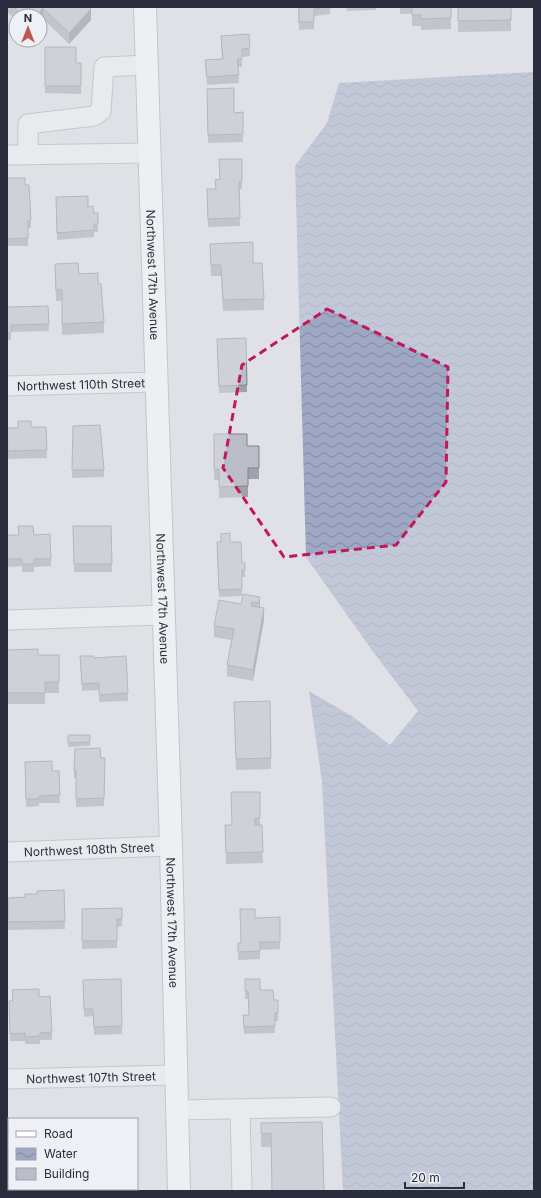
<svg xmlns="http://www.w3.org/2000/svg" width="541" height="1198" font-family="Inter,sans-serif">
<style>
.water{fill:url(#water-waves)}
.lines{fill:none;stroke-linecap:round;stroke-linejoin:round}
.minor-casing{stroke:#a6a7b1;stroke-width:21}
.major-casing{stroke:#a0a4b2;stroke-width:24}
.minor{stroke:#f2f3f6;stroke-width:19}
.major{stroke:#fff;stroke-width:22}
.wall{fill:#a0a2ab}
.shaded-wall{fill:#82848b}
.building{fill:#babcc7;stroke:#82848b}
.marked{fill:none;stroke:#c2185b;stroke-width:3;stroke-dasharray:8 5;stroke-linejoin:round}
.labels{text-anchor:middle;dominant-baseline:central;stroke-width:3.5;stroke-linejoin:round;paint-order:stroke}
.street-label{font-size:12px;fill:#2a2d3d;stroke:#eff0f5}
</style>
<defs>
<pattern id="water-waves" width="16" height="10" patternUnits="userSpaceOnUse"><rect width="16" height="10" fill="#9ea8c4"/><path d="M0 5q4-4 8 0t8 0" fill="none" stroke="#8189a0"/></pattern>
</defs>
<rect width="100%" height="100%" fill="#e0e1e7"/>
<!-- water -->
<path class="water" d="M534,72V1191H343L322,782L309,691L352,716L390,745L418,711L371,649L306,557L295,166L327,123L339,83Z"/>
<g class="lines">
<defs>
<g id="minor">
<path d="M28,154V124L94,116L101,111L104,67L147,65"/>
<path d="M7,155L149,153"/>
<path id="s1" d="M7,386L156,382"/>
<path d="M7,620L163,615"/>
<path id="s2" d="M7,852L171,846"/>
<path id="s3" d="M7,1079L175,1075"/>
<path d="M176,1110L331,1107"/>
<path d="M240,1110L242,1191"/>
</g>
<g id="major">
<path id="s4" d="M145,7L171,846L179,1191"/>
</g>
</defs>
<!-- minor casing -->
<use href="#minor" class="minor-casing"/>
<!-- major casing -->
<use href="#major" class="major-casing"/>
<!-- minor -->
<use href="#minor" class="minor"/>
<!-- major -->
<use href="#major" class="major"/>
</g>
<!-- wall -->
<path class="wall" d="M7,7H89L91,20L69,44L40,16H16V20L7,12Z
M298,7H330V14L314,16V29L299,30Z
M347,7H376V10L347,11Z
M400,7H451V29L421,30V26H412V14H400Z
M458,7H511V31L458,32Z
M221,36L250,48V56L242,57V67H238L239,83L207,85L205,60L222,59Z
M76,63H81V94L45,93V86Z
M207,89L234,113L243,112V142L208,143Z
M242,159V189H239L240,226L208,227L207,189H215V180L220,179Z
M25,185L31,220V228H28V246H7V186Z
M56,197L88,207L94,213H98V232H94V237L57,240Z
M210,244L253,263L264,299V310L223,311L221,276H211Z
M55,264L79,274L98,284L104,322V333L62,335V301H56Z
M48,306L49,331L11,332V340H7V307Z
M246,338L247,392L219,393L217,347Z
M73,426L104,470V477L72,478Z
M31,427H46L47,458L8,459L7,428Z
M214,434L247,446H259V479H248V497L219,498V480H214Z
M73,526H111L112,572H74Z
M7,535H34L51,559V566L34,567V572H22V566L7,567Z
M230,542L242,563L245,566V577H242V596L219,597L217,550Z
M260,597V608L264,619L253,681L227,676V665L231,640L214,637V626L241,604Z
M7,650L38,655H59V693H45V704H7Z
M80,656L94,658L128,693V701L99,702V690L82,691Z
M234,702L271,758V769L236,770Z
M68,735H90V746L68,747Z
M101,758H105L104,806L76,807V778H74V770Z
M25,762L52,771H59L60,803H39V806L26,807Z
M260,792V825H262L263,863L226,864L225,825H232Z
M64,890L65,929L8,930V898L25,897L37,894Z
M122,908V926L117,927V948L82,949V909Z
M280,917V949L260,950V959L238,960V943H241L255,918Z
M245,979L274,1000L278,1013V1021H275V1033L244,1034L243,1015H249L248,999H245Z
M83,980L122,1026V1034L94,1035L93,1016L84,1017Z
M39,997L52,1032V1040H40V1044H25V1041H10L9,1001Z
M322,1122L324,1191H272L271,1147H261V1123Z"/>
<!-- shaded-wall -->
<path class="shaded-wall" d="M43,8V19L40,23V16H36Z
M91,9V20L69,44V33Z
M260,597V608L259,614V603Z
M264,608V619L253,681V670Z"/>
<!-- building -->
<path class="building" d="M14,7H89L91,9L69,33L43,8L36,16H23Z
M299,7H324L314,9V22H299Z
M412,7H451V18L421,19V15H412Z
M458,7H511V20L458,21Z
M249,34L250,48L242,49V59H237L239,75L207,77L205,60L223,59L221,36Z
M45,47H76V63H81V86H45Z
M234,88V113L243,112V134L208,135L207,89Z
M219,159H242V181L239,182L240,218L208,219L207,189H216L215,180L220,179Z
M7,178H25V185H29L31,220L28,221V238L7,239Z
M88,196V207L93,206L94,213H98V224H94V230L57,233L56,197Z
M253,242V263H262L264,299L223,300L221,265H211L210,244Z
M78,263L79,274L98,273V284H101L104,322L62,324V290H56L55,264Z
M48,306L49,324L11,325V333H7V307Z
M246,338L247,385L219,386L217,339Z
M18,421H31V427H46L47,450L8,451L7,428H18Z
M100,425L104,470H72L73,426Z
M214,434H247V446H259V468H248V486L219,487V469H214Z
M18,526H33L34,535L50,534L51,559H34V564H22V559H7V535H19Z
M73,526H111L112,564H74Z
M230,533V542H241L242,563H245V570H242V589L219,590L217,542H221V534Z
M243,594L260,597L259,603L252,602L251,606L264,608L253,670L227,665L234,629L214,626L219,600L241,604Z
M38,649V655H59V682H45V693H7V650Z
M80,656H94V658L126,656L128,693L99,695V683L82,684Z
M270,701L271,758L236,759L234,702Z
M68,735H90V742L68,743Z
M100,748L101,758H105L104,798L76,799V770H74L75,749Z
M52,761V771H59L60,795L39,796V799H26L25,762Z
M231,792H260V818H255V825H262L263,852L226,853L225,825H232Z
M64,890L65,921L8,922V898L25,897V894H37V891Z
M122,908V919H117V941H82V909Z
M240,909H255V918L280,917V942H260V951L238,952V943H241Z
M121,979L122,1026L94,1027L93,1009H84L83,980Z
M245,979H260V990H273L274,1000H278V1013H275V1026L244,1027L243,1015H249L248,991H245Z
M39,989V997L50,996L52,1032L40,1033V1036L25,1037V1033L10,1034L9,1001H13L12,990Z
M322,1122L324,1191H272L271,1133L261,1134V1123Z"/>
<!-- marked area -->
<path d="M0 0H541V1198H0ZM327,309L448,367L446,482L396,545L284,557L223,468L242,365Z" fill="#e0e1e7" fill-opacity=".55" fill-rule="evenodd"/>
<path class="marked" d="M327,309L448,367L446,482L396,545L284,557L223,468L242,365Z"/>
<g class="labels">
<!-- street labels -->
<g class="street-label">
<text stroke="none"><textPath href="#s4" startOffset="268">Northwest 17th Avenue</textPath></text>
<text stroke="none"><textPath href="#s1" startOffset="74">Northwest 110th Street</textPath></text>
<text stroke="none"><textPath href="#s4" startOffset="592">Northwest 17th Avenue</textPath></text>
<text stroke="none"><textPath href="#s2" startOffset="82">Northwest 108th Street</textPath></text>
<text stroke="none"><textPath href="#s4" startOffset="916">Northwest 17th Avenue</textPath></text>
<text stroke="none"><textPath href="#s3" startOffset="84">Northwest 107th Street</textPath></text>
</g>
</g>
<!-- border -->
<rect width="541" height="1198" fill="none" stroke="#2a2d3d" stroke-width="16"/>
<!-- legend -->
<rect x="8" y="1118" width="130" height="72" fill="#eff0f5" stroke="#a0a2ab"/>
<rect x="16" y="1131" width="20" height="6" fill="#ffffff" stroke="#a0a2ab"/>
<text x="44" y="1138" font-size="12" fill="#2a2d3d">Road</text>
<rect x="16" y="1148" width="20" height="12" fill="url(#water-waves)" stroke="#a0a2ab"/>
<text x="44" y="1158" font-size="12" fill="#2a2d3d">Water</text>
<rect x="16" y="1168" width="20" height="12" fill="#babcc7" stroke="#a0a2ab"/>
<text x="44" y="1178" font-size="12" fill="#2a2d3d">Building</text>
<!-- north arrow -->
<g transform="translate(28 28)"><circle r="19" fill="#eff0f5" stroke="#a0a2ab"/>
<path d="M0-3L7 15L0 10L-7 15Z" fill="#c2564f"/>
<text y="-6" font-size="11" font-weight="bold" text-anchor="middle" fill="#2a2d3d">N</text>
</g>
<!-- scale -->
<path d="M405 1182v6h59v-6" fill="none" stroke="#2a2d3d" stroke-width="2"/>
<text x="411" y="1182" font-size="12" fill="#2a2d3d" stroke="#eff0f5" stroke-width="3" paint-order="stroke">20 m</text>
</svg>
